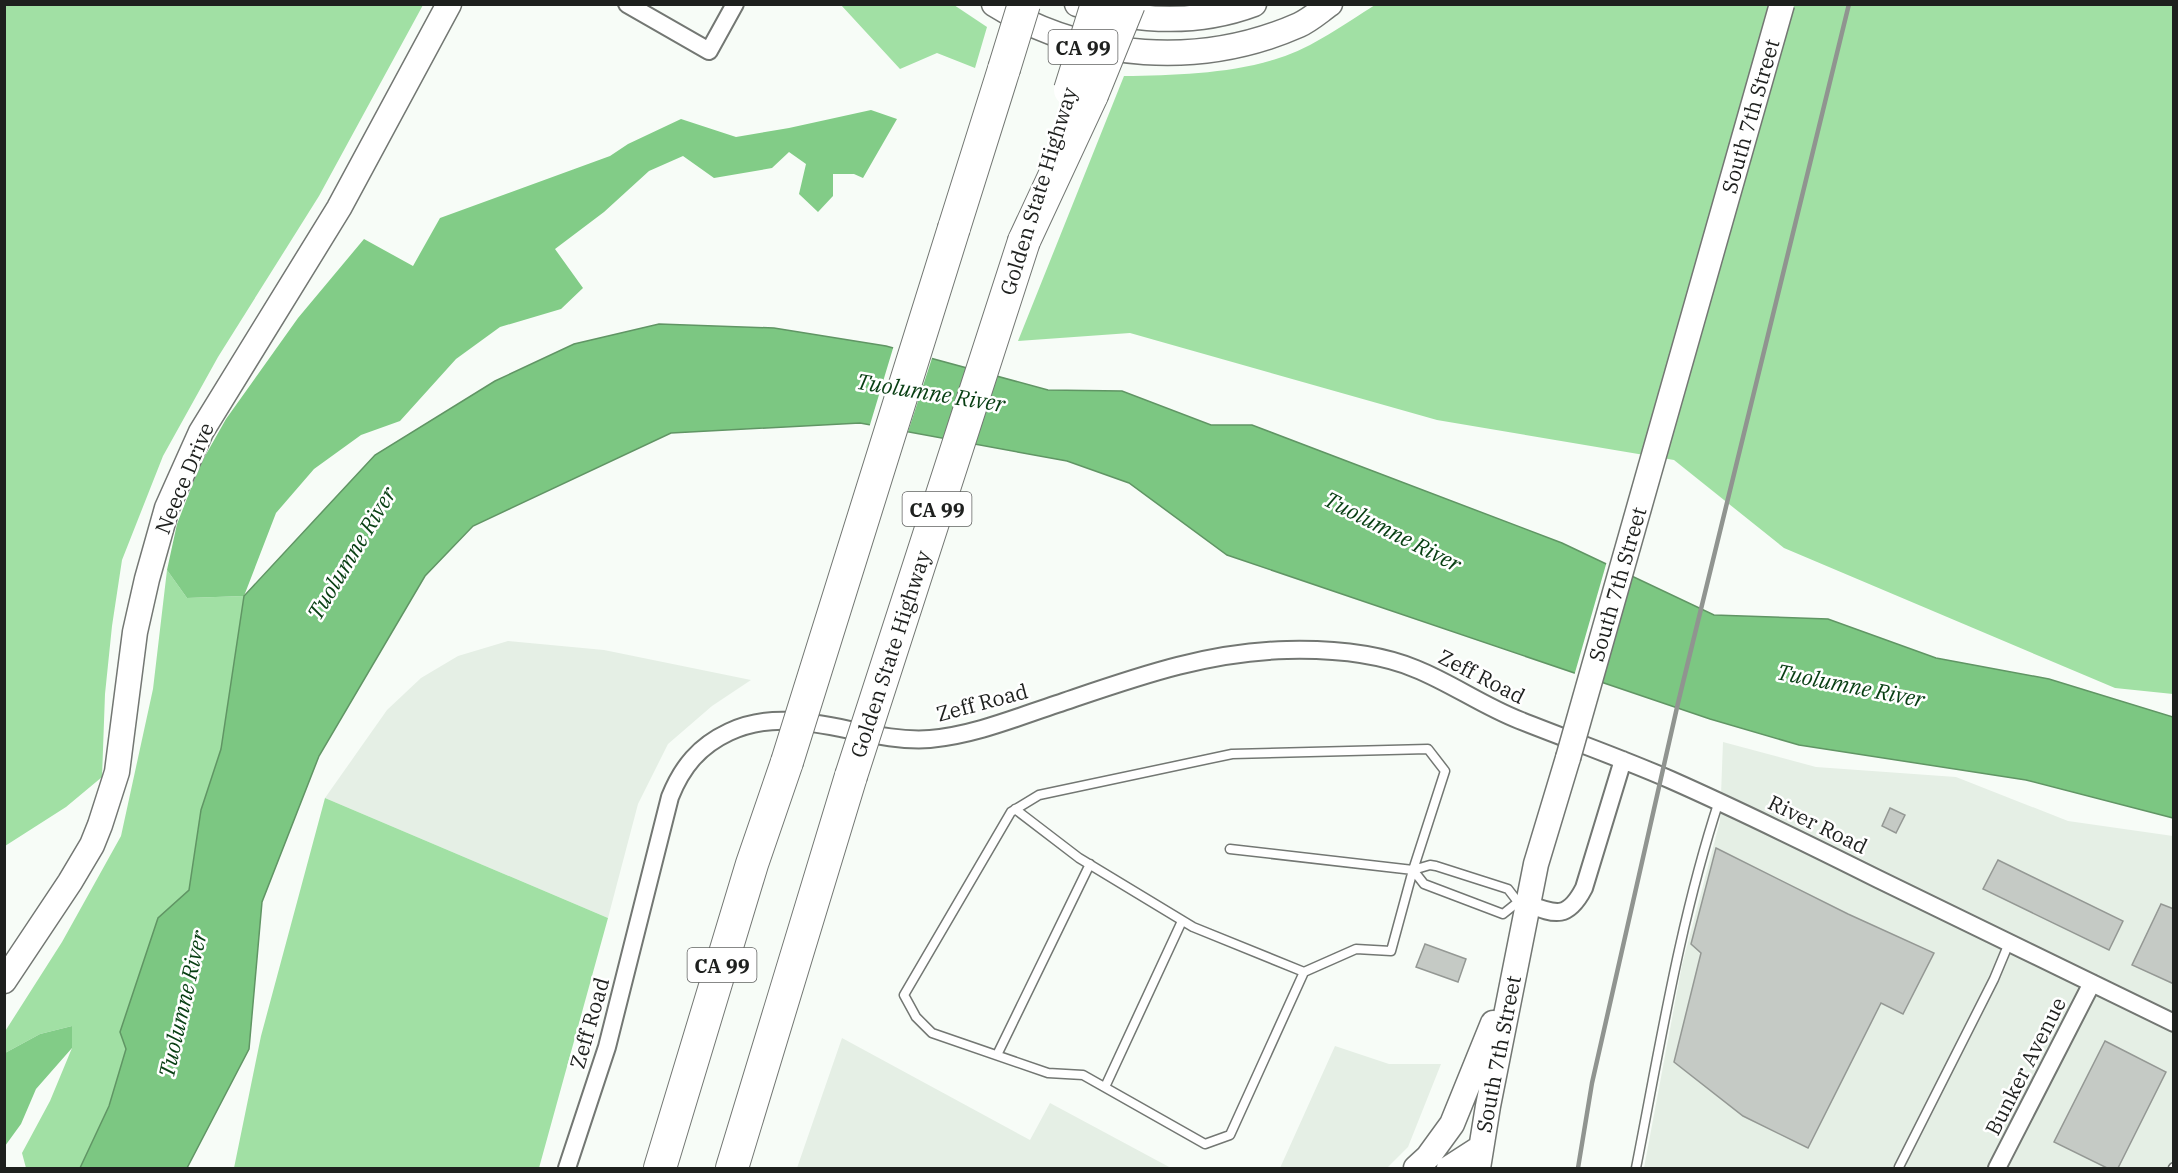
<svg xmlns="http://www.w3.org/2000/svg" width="2178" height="1173" font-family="'IBM Plex Serif',serif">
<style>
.built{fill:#e5efe5}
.green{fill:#a1e0a4}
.forest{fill:#82cc87}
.water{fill:#7cc782;stroke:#609564;stroke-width:1.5}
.pier{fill:#f7fcf7}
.building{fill:#c5cac5;stroke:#949894;stroke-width:1.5}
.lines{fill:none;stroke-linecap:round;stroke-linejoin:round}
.lane-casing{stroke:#737773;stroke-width:11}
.street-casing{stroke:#737773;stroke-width:20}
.secondary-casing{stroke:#737773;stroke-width:27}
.highway-casing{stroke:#737773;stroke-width:34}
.lane{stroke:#fff;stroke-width:8}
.street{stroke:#fff;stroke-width:16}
.secondary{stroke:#fff;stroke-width:24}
.highway{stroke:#fff;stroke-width:32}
.rail{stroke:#909490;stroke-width:4.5}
.secondary-bridge-casing{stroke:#737773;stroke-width:27;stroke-linecap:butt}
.highway-bridge-casing{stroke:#737773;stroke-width:34;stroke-linecap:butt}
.secondary-bridge{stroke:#fff;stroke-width:24}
.highway-bridge{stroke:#fff;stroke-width:32}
.labels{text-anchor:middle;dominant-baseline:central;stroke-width:5;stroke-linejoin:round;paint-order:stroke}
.shield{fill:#fff;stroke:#626362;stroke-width:1.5}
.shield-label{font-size:20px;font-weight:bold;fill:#1e201e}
.street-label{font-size:21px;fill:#1e201e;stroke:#fff}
.water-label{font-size:22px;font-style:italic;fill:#073e12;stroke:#fff}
</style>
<rect width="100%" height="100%" fill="#f7fcf7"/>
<!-- built -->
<path class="built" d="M508,641L604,650L751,680L712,706L668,744L638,804L608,918L325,798L387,710L421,678L458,656Z
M1723,742L1816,767L1956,777L2068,821L2173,836V1168H1644L1682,965L1720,821Z
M842,1038L1030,1140L1050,1103L1171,1168H797Z
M1335,1046L1389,1064H1441L1408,1147L1387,1168H1280Z"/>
<!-- green -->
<path class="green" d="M5,4L423,5L319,196L218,357L163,456L122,560L112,626L105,694L102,777L66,807L5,846Z
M841,5H954L987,27L975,68L937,53L900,69Z
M1375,5H2173V694L2115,688L1784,548L1674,460L1437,420L1130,333L1018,341L1124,76C1175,75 1230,74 1279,58C1312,48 1346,23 1375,5Z
M167,570L187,598L244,596L221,749L201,810L189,890L158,919L126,1049L109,1106L80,1168H26L22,1153L50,1101L72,1048V1026L40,1034L5,1053L4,1033L62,942L121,836L153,689Z
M325,798L608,918L539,1168H234L261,1036Z"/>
<!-- forest -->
<path class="forest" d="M871,110L897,119L863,178L854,174H833V196L818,212L799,194L806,164L789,152L772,168L714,178L683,156L649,171L604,212L555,249L583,288L561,309L500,327L456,359L400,421L361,435L314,469L276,513L244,596L187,598L167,570L177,524L200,465L226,419L298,318L364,239L413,266L440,218L610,156L628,144L681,119L736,137L789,128Z
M72,1026V1048L36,1089L21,1124L5,1146V1053L40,1034Z"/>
<!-- water -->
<path class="water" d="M659,324L774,328L886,346L1048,390L1122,391L1211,425H1252L1562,543L1714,615L1828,619L1936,658L2049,679L2173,717V818L2026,780L1799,745L1710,719L1227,555L1129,483L1067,461L860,423L671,433L473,526L425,576L319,756L262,902L249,1049L187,1168H80L109,1106L126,1049L120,1032L158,918L189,890L201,810L221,749L244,596L375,455L495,381L574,344Z"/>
<!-- pier -->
<path class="pier" d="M894,345L933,355L907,435L869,428Z
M1607,561L1630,572L1598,684L1574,676Z"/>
<!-- building -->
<path class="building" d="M1890,808L1905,815L1896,833L1882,826Z
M1716,848L1848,914L1934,953L1903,1014L1881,1003L1808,1148L1743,1116L1674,1062L1701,953L1691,944Z
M1998,860L2123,921L2109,950L1983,889Z
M2161,904L2174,909V984L2132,965Z
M1425,944L1466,959L1458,982L1416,967Z
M2105,1041L2166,1072L2118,1168H2107L2054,1142Z"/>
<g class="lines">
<defs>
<path id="lane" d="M1428,749L1445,771L1413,870L1391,951L1356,949L1304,972L1230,1135L1205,1144L1083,1075L1048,1073L932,1033L916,1017L904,995L1011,812L1039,795L1232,754Z
M1015,809L1079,858L1193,927L1304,972
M1230,849L1413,870L1430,865L1436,866L1508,889L1518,902L1524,903
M1413,870L1424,884L1503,914L1518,902
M997,1055L1090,864
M1105,1087L1182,921
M1899,1167L1994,979L2009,943
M1636,1168C1660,1046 1680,920 1719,801
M2173,1168L2174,1167"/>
<path id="street" d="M627,4L709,51L735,4
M1528,904C1556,915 1568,919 1584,888L1623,760
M567,1168L607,1047L670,797C682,767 699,746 729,732C795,701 862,744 930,739C974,735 1015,718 1057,704C1134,678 1204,652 1287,650C1330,649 1375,652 1416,669C1451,683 1483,706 1519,720C1569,740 1621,758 1671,780C1741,811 1810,845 1878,879C1977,927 2075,975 2174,1023
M1997,1168L2092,983"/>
<path id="secondary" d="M994,4C1085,61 1202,68 1299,25C1310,20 1320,11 1330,4
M1077,4C1136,22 1195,26 1254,4
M4,981L70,882L92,845L100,825L117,772L135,632L147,579L167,508L201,432L339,208L449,4
M1416,1168L1428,1157L1452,1124L1493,1023
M1449,1168L1480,1148
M1478,1168L1488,1106L1536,864L1568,758"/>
<path id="highway" d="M954,228L1004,69
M1024,241L1092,95
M660,1168L752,864L787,762
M732,1168L851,776"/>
</defs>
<!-- lane casing -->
<use href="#lane" class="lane-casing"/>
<!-- street casing -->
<use href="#street" class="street-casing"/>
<!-- secondary casing -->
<use href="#secondary" class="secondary-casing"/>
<!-- highway casing -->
<use href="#highway" class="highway-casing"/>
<!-- lane -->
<use href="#lane" class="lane"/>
<!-- street -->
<use href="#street" class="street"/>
<!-- secondary -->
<use href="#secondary" class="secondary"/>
<!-- highway -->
<use href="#highway" class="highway"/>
<!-- rail -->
<path class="rail" d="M1578,1168L1592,1083L1678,703L1849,4"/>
<defs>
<path id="secondary-bridge" d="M1568,758L1782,4"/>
<path id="highway-bridge" d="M1004,69L1024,4
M1070,90L1097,4
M1092,95L1129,4
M787,762L954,228
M851,776L1024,241"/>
</defs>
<!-- secondary-bridge casing -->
<use href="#secondary-bridge" class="secondary-bridge-casing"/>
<!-- highway-bridge casing -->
<use href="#highway-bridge" class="highway-bridge-casing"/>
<!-- secondary-bridge -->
<use href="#secondary-bridge" class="secondary-bridge"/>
<!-- highway-bridge -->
<use href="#highway-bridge" class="highway-bridge"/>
</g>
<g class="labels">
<!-- shield labels -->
<g class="shield">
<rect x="1048.5" y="30" width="69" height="34" rx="4.5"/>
<rect x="902.5" y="492" width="69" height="34" rx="4.5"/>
<rect x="687.5" y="948" width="69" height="34" rx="4.5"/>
</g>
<g class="shield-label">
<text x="1083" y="47">CA 99</text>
<text x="937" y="509">CA 99</text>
<text x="722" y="965">CA 99</text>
</g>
<!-- street labels -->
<g class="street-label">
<text transform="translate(1750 116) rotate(-74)">South 7th Street</text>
<text transform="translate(1038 191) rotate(-73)">Golden State Highway</text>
<text transform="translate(184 478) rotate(-67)">Neece Drive</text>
<text transform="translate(1617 584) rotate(-74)">South 7th Street</text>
<text transform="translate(890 654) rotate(-72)">Golden State Highway</text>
<text transform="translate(1482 676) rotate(27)">Zeff Road</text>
<text transform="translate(982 702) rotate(-15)">Zeff Road</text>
<text transform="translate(1818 824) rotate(26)">River Road</text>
<text transform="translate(589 1023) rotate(-74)">Zeff Road</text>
<text transform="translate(1498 1054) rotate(-79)">South 7th Street</text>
<text transform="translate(2025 1066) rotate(-63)">Bunker Avenue</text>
</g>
<!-- water labels -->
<g class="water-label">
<text transform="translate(931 392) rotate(9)">Tuolumne River</text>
<text transform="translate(1393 531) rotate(27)">Tuolumne River</text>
<text transform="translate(351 553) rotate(-59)">Tuolumne River</text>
<text transform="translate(1851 685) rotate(11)">Tuolumne River</text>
<text transform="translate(182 1004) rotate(-77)">Tuolumne River</text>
</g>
</g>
<!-- border -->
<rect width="2178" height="1173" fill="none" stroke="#1e201e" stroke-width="12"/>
</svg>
